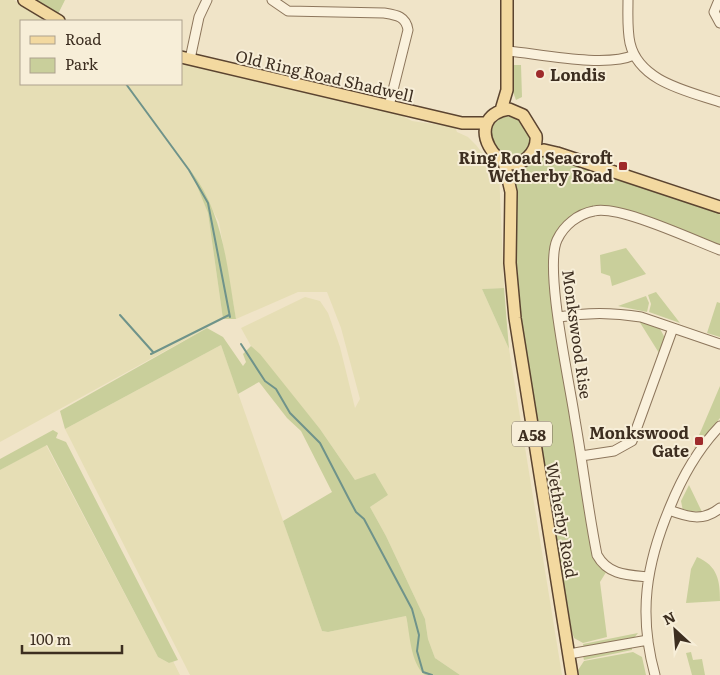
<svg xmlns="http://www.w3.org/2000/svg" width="720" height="675" font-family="Literata,serif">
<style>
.farmland{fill:#e6deb5}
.green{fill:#c9cf9b}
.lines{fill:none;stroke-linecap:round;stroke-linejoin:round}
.stream{stroke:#6f938a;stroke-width:2}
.minor-casing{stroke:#8d765c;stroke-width:11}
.major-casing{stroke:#5b4430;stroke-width:14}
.minor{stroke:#faf1dc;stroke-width:9}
.major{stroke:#f3d9a0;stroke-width:11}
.poi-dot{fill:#9e2a2b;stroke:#f7eed8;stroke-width:2}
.labels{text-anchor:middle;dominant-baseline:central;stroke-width:4;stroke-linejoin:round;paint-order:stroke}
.shield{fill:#f7eed8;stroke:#756857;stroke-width:1}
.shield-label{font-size:15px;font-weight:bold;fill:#3d2e20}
.poi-label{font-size:16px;font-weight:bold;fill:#3d2e20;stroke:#f7eed8;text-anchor:end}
.street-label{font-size:16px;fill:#3d2e20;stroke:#f7eed8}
</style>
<rect width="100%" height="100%" fill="#f0e4c8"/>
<!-- farmland -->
<path class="farmland" d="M0,0H14L45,21H21V84H181V63L399,114L412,121L455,127L457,132L468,137L476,145L487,159L492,169L499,171L504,288L482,289L509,349L562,675H460L435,658L428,639L425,619L386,536L370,507L388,495L355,480L320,429L251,346L241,328L305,297L320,301L328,313L340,347L355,408L360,399L341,328L327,292H298L236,319L219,222L193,173L208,213L223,319L0,442Z
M221,345L322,631L328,632L406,616L415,659L425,675H190L65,429Z
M46,445L158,657L169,663L173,661L180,675H0V470Z"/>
<!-- green -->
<path class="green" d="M32,0H65L58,14Z
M513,65H521L522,97L516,100L513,92Z
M507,116L519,120L531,137L530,149L516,159C512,158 507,158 504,156C487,145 486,121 507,116Z
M548,156L720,211V250L624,214L594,211L562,231L553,264L596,546L608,569L600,582L607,637L583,643L574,638L572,632L519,319L514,191C518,174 529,159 548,156Z
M191,171C224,214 227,268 236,319H223L208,213Z
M626,248L646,274L612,286L610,276L601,273L600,255Z
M504,288L509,349L482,289Z
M656,292L680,323L649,312L651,304L648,295Z
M646,296L649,303L647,312L618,306Z
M717,302L720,303V337L707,333Z
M639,321L659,327L665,338L659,353Z
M207,328L223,337L243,366L246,362L243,354L251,346L260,354L320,429L355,480L375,473L388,495L370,507L386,536L425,619L428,639L435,658L460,675H425C410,663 410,633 406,616L328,632L322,631L283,521L332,492L301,431L287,418L259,382L238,394L221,345L65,429L60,411Z
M720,386V418L695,448L694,447Z
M53,430L58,433L56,438L66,442L178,660L169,663L158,657L47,445L0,470V459Z
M689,485L702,512L683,511L681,501Z
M697,557C718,566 720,581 720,601L686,603L691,569Z
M638,633L634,638L584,648L583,644Z
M632,646V650L584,660L583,656Z
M633,652L642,657L646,675H579L578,670L584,661Z
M691,652L693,660L702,659L705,675H692L686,653Z"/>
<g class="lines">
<!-- stream -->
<path class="stream" d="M126,84L189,170L208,203L230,317
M120,315L153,352
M241,344L265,381L276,389L290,413L320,443L349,499L356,512L364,519L412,609L419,635L417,651L423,672L432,675
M151,354L229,315"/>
<defs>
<path id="minor" d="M272,0L288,11L384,13C396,15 406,16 408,30L389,106
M628,0C628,14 627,29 630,43C639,82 688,91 720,102
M719,0L714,12L720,23
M508,51C540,54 606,68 634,55
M190,59L199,17L207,0
M559,317C587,312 612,312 641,317L720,344
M581,456L614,451L632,441L673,328
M669,510C688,517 703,522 720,508
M648,577C627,575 608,575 597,555C588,510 583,465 575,420C570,384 544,269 557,240C564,225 578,214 594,211C620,205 693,240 720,250
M569,654L648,640
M655,675C638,614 646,564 670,507C682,477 698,449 720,426"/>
<path id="major" d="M24,0L59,21
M181,57L462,123H486
M509,109L523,115L536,136C537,145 534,151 528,157C501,185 458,117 509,109Z
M501,110L507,90V0
M532,153L544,150L557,153L720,207
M504,162L511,192L510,263L515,318L572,675"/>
</defs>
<!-- minor casing -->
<use href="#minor" class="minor-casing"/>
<!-- major casing -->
<use href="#major" class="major-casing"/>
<!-- minor -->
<use href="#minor" class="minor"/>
<!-- major -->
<use href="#major" class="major"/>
</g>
<!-- markers -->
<g class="poi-dot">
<circle cx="540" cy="74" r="5"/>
<rect x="618" y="161" width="10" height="10" rx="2.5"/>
<rect x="694" y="436" width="10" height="10" rx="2.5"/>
</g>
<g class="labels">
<!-- shield labels -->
<rect class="shield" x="512" y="421.5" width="40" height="25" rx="4"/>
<g class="shield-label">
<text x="532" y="434">A58</text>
</g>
<!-- poi labels -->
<g class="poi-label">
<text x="550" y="74" text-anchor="start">Londis</text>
<text x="613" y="157">Ring Road Seacroft<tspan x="613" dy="18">Wetherby Road</tspan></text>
<text x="689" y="432">Monkswood<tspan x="689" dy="18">Gate</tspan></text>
</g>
<!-- street labels -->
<g class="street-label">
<text transform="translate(325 75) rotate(13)">Old Ring Road Shadwell</text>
<text transform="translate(578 334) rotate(82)">Monkswood Rise</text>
<text transform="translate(563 520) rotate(80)">Wetherby Road</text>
</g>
</g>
<!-- legend -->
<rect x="20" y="20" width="162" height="65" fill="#f7eed8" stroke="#ada18e"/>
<rect x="30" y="36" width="25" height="8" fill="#f3d9a0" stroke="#ada18e"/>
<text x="65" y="45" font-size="15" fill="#3d2e20">Road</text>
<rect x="30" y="58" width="25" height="15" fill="#c9cf9b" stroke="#ada18e"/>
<text x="65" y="70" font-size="15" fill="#3d2e20">Park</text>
<!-- north arrow -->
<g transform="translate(675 630) rotate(334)" stroke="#f7eed8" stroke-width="4" paint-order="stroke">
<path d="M0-4L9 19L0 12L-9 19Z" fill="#3d2e20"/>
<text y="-8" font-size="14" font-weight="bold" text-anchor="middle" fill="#3d2e20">N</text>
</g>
<!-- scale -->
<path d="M22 645v8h100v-8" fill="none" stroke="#3d2e20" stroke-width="2.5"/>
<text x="30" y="645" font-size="15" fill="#3d2e20" stroke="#f7eed8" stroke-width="4" paint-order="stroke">100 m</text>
</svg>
